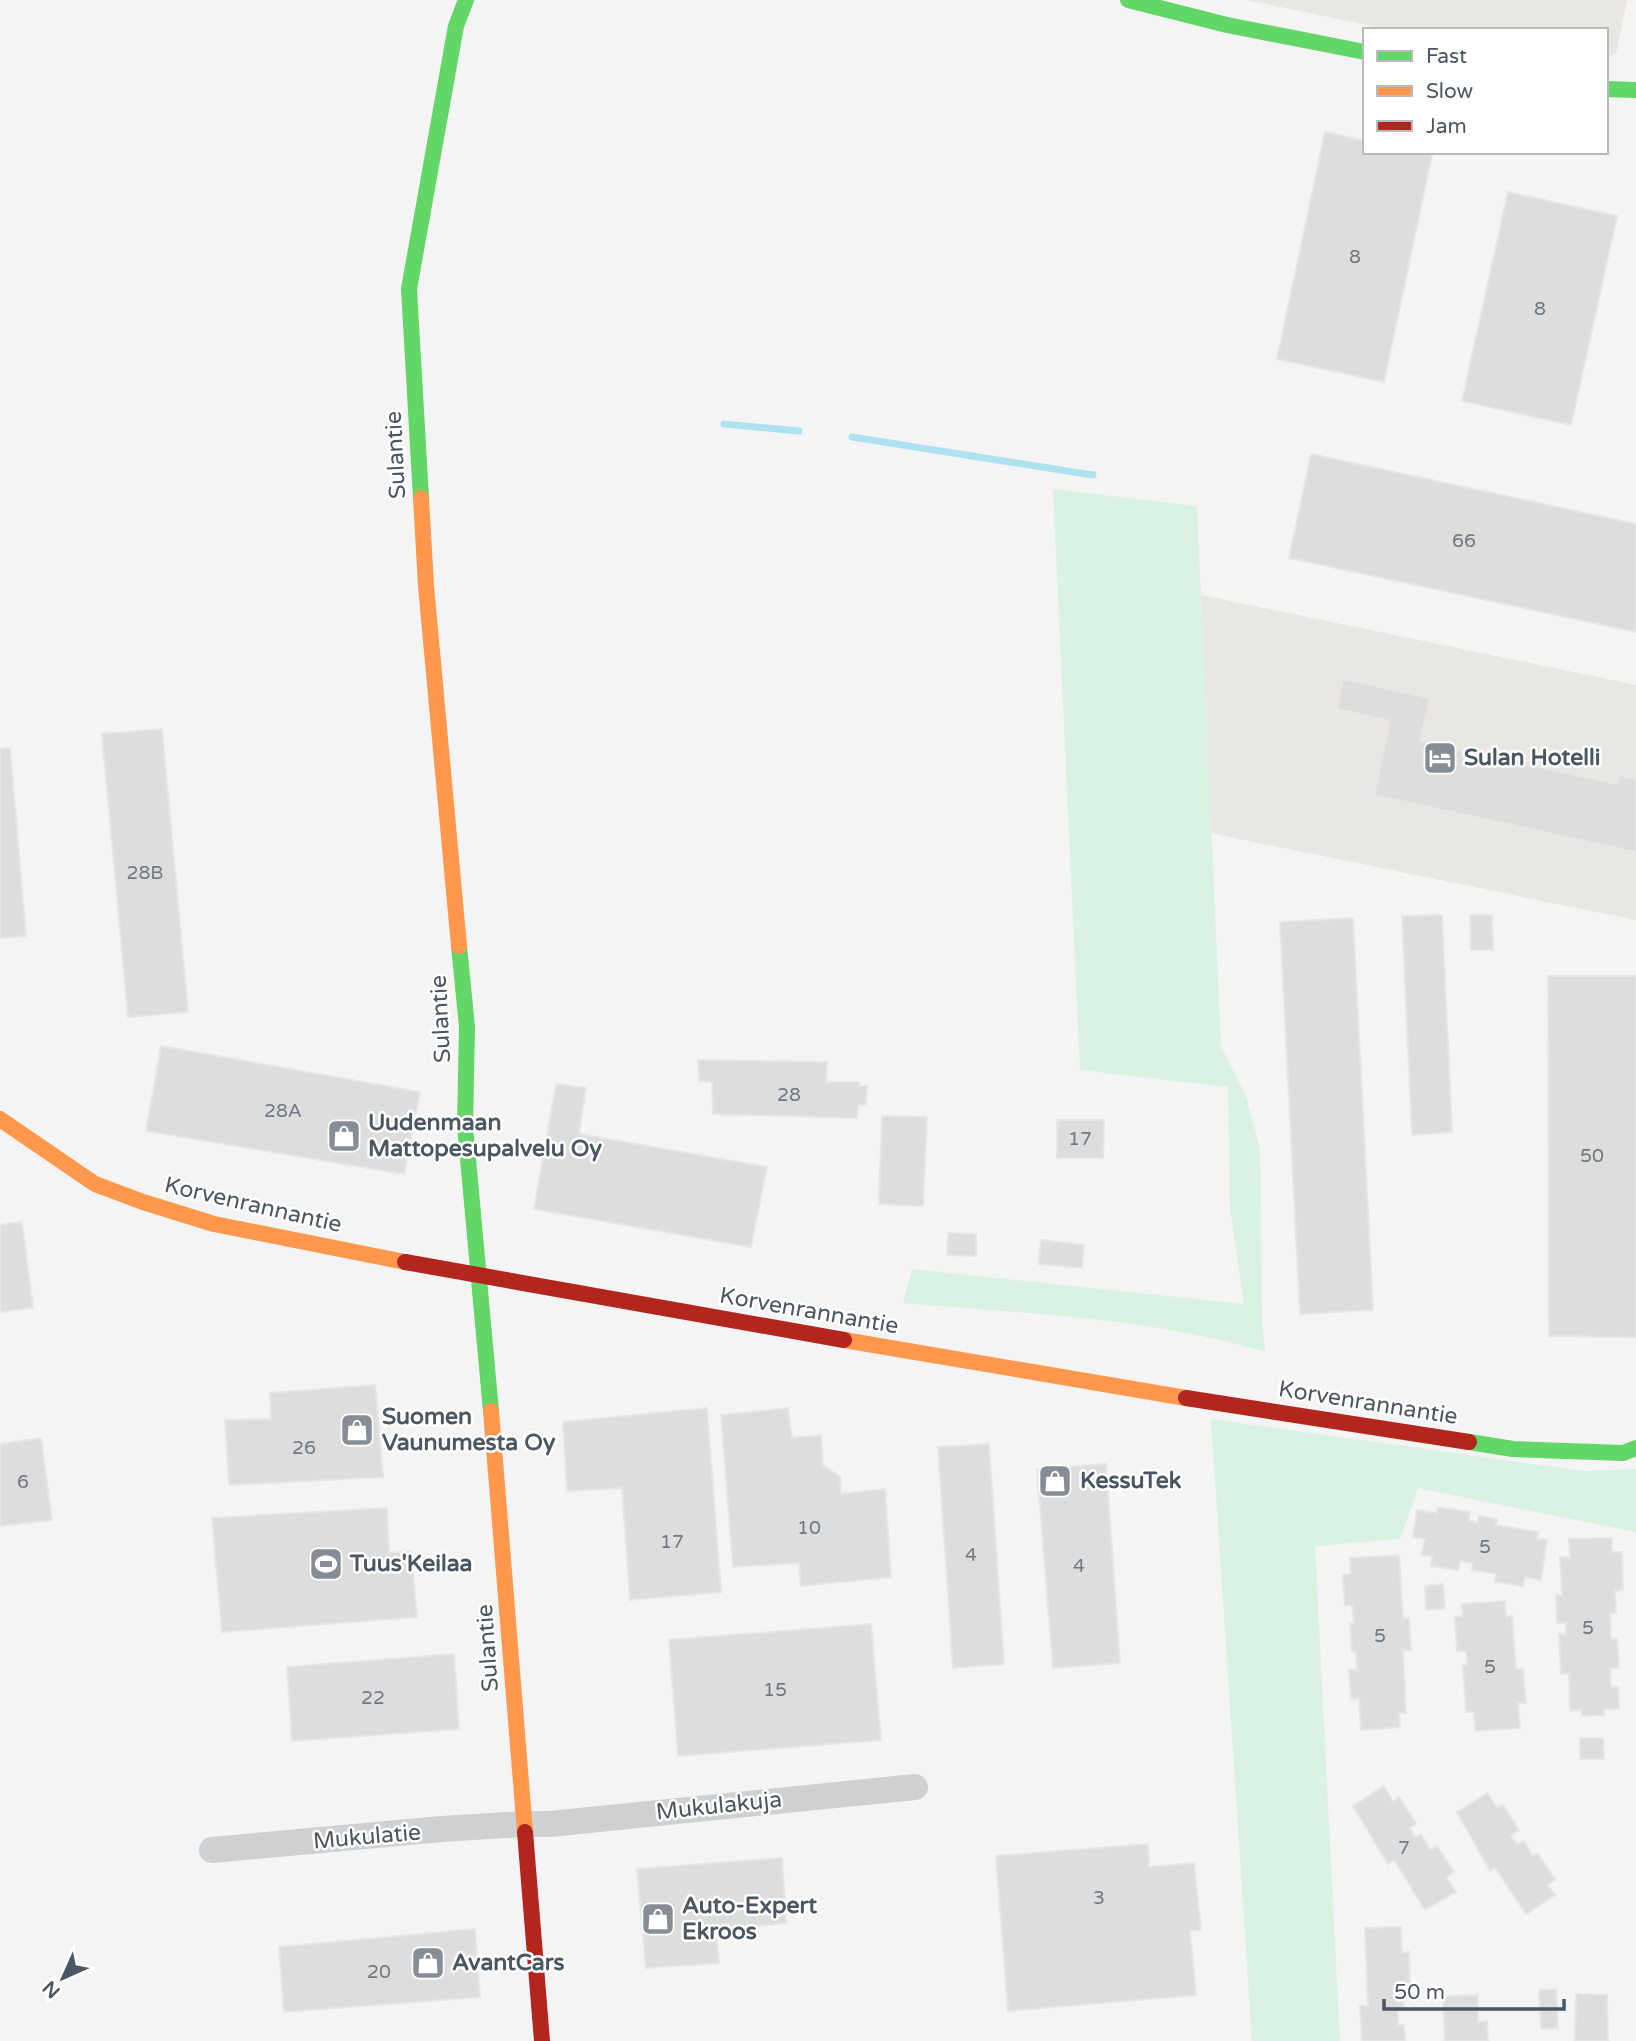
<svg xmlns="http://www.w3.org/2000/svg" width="1636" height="2041" font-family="'Varela Round',sans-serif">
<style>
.commercial{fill:#e8e7e3}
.green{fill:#d9f2e3}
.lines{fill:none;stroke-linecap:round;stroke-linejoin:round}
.stream{stroke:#aee2f0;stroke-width:7}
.building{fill:#ddddde;stroke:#e5e6e7;stroke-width:2}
.street{stroke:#ced0d2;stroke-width:26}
.fast{stroke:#63d668;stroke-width:16}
.slow{stroke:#ff974d;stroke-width:16}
.jam{stroke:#b3261e;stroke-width:16}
.labels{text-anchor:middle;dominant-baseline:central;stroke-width:5;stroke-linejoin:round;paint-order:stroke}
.number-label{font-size:19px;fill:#707881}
.street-label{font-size:23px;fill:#4a5661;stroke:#fff}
.poi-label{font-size:23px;font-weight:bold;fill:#4a5661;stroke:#fff;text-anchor:start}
</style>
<rect width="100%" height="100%" fill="#f4f4f4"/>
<!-- commercial -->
<path class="commercial" d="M1247,0H1627L1616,54L1606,58V30H1390Z
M1201,595L1636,685V920L1210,833Z"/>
<!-- green -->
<path class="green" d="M1053,489L1197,506L1221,1046L1246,1096L1260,1149L1262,1318L1265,1352C1148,1317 1024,1314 903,1303L912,1269L1244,1304L1230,1208L1228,1087L1080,1070Z
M1211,1419L1583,1471L1636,1469V1532L1418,1488L1400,1539L1315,1546L1340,2041H1252Z"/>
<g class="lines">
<!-- stream -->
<path class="stream" d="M724,424L799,431
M852,437L1093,475"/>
</g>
<!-- building -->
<path class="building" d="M1325,132L1365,141V152H1420L1432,155L1384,382L1277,359Z
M1508,192L1617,216L1571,425L1462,401Z
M1311,454L1636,524V632L1289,558Z
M1343,679L1430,698L1420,741L1617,784L1619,775L1636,779V852L1374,795L1390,721L1337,709Z
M162,729L188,1012L128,1017L102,734Z
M10,748L26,936L0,938V749Z
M1442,915L1452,1132L1412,1135L1402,916Z
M1470,915H1492L1493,950H1471Z
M1353,918L1373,1310L1300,1314L1280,922Z
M1548,976H1636V1337L1549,1336Z
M161,1046L420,1092L404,1174L146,1131Z
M698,1060L827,1062L826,1082H859V1086H867L866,1104L858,1105L857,1118L713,1114L712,1082L699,1081Z
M556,1084L586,1088L579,1134L767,1167L751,1247L534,1209Z
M882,1116L927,1117L923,1206L879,1204Z
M1057,1120H1104L1103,1158H1057Z
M22,1222L33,1308L0,1312V1225Z
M948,1233L976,1234V1256L947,1255Z
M1041,1240L1084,1245L1082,1268L1039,1264Z
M375,1385L383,1477L229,1485L225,1420L271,1419L270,1393Z
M707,1408L721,1592L630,1600L622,1488L567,1491L563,1422Z
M788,1408L792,1438L821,1435L823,1465L840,1477L841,1494L885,1489L891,1577L801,1586L799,1563L733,1567L721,1415Z
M41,1438L52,1520L0,1526V1444Z
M989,1444L1004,1664L953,1668L938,1447Z
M1106,1464L1120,1663L1053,1668L1037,1469Z
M1438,1507L1470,1512L1469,1521L1478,1522L1479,1516L1497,1519L1496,1525L1538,1532L1537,1539L1547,1540L1541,1580L1525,1577L1523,1586L1495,1582L1496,1574L1472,1570L1473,1563L1460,1561L1458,1570L1431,1566L1432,1556L1422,1555L1425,1539L1413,1537L1417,1510L1437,1513Z
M387,1508L389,1553L411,1551L417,1617L222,1632L212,1518Z
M1612,1538V1552H1622L1623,1590L1615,1591L1616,1613H1610L1611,1639H1617L1619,1668H1610L1611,1687H1618L1619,1709H1604V1715L1582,1716V1710L1570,1711L1569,1674H1561L1559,1634H1566V1623H1557L1556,1595H1562L1560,1557H1570L1569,1539Z
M1399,1555L1403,1618H1409L1411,1650H1403L1406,1713H1399L1400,1727L1361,1730L1359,1698L1351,1699L1349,1670H1357L1356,1651L1352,1652L1350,1623H1354L1352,1605H1345L1343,1575L1351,1574L1350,1558Z
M1443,1584L1445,1608L1426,1610L1425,1586Z
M1505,1601L1506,1617L1512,1616L1516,1669H1523L1526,1703H1518L1520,1728L1475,1731L1474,1712H1466L1463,1665H1467L1466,1651H1457L1455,1617L1463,1616L1462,1604Z
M871,1624L881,1740L678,1756L669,1640Z
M454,1654L459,1729L292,1741L287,1667Z
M1580,1738H1603L1604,1759H1580Z
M1384,1786L1393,1802L1399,1797L1416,1824L1410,1828L1415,1837L1421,1834L1430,1850L1437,1846L1454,1872L1446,1877L1456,1892L1425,1910L1394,1860L1388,1864L1353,1806Z
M1488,1793L1497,1808L1503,1805L1519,1830L1511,1836L1517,1844L1524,1841L1533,1856L1538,1854L1555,1879L1548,1885L1555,1895L1526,1914L1495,1867L1490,1871L1457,1812Z
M1148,1844L1149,1867L1194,1863L1201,1930L1190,1931L1196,1995L1008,2011L996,1856Z
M782,1858L786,1923L716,1929L719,1963L646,1968L637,1869Z
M1401,1927L1402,1953L1409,1952L1410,1984H1403L1404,2010L1398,2011V2025H1404L1405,2041H1362L1360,2006H1368L1365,1928Z
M475,1929L480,1997L284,2012L279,1947Z
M1556,1989L1558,2028L1541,2029L1539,1990Z
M1576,1994L1607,1995L1608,2041H1575Z
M1478,1995V2022L1487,2021L1488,2041H1445L1443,1996Z"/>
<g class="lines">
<!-- street -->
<path class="street" d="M212,1850L442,1829L523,1824H550L915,1787"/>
<!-- fast -->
<path class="fast" d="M1128,0L1227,25L1365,52
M1606,89L1636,90
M421,498L409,289L456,26L466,0
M459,946L467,1027L465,1126L491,1411
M1469,1442L1513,1449L1623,1453L1636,1448"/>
<!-- slow -->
<path class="slow" d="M421,498L426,586L459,946
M0,1119L95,1184L143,1202L214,1224L405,1262
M844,1340L1186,1398
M491,1411L525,1832"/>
<!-- jam -->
<path class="jam" d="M405,1262L844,1340
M1186,1398L1469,1442
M525,1832L542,2041"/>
</g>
<!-- icons -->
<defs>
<symbol id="hotel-square" viewBox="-11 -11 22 22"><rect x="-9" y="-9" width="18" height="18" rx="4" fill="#868d94" stroke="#fff"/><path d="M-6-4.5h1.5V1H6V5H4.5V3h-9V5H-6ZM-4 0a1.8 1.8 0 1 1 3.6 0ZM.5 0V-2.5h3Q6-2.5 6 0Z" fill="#fff"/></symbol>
<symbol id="shop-square" viewBox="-11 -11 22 22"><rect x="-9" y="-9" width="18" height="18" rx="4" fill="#868d94" stroke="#fff"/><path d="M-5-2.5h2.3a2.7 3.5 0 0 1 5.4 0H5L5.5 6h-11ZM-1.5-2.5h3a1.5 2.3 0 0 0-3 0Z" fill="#fff"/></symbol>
<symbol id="stadium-square" viewBox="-11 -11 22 22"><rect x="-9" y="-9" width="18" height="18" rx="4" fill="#868d94" stroke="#fff"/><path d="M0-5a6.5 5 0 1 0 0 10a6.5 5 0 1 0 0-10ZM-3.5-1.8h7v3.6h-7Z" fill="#fff"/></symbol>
</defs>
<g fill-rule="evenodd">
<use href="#hotel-square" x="1421" y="739" width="38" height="38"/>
<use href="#shop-square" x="325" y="1117" width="38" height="38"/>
<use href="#shop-square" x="338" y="1411" width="38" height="38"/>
<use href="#shop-square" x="1036" y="1462" width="38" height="38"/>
<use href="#stadium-square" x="307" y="1545" width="38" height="38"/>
<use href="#shop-square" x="639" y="1900" width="38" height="38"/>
<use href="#shop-square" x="409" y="1944" width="38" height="38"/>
</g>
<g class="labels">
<!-- number labels -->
<g class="number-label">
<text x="1355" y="257">8</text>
<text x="1540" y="309">8</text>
<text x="1464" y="541">66</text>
<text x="145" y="873">28B</text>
<text x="789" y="1095">28</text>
<text x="283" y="1111">28A</text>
<text x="1080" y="1139">17</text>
<text x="1592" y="1156">50</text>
<text x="304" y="1448">26</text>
<text x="23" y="1482">6</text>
<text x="809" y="1528">10</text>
<text x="672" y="1542">17</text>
<text x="1485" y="1547">5</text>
<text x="971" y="1555">4</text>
<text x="1079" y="1566">4</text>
<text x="1588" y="1628">5</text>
<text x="1380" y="1636">5</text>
<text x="1490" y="1667">5</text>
<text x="775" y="1690">15</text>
<text x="373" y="1698">22</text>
<text x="1404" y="1848">7</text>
<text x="1099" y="1898">3</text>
<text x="379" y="1972">20</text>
</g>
<!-- street labels -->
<g class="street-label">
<text transform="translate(396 455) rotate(-93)">Sulantie</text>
<text transform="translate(441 1019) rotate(-93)">Sulantie</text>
<text transform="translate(253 1205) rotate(13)">Korvenrannantie</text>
<text transform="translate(809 1311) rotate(10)">Korvenrannantie</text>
<text transform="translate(1368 1403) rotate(9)">Korvenrannantie</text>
<text transform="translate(488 1648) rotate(-94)">Sulantie</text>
<text transform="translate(719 1806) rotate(-6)">Mukulakuja</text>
<text transform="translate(367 1837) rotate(-5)">Mukulatie</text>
</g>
<!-- poi labels -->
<g class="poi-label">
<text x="1464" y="758">Sulan Hotelli</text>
<text x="368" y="1123">Uudenmaan<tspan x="368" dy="26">Mattopesupalvelu Oy</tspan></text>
<text x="382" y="1417">Suomen<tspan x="382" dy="26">Vaunumesta Oy</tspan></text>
<text x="1080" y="1481">KessuTek</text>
<text x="350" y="1564">Tuus'Keilaa</text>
<text x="682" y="1906">Auto-Expert<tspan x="682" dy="26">Ekroos</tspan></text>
<text x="452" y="1963">AvantCars</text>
</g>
</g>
<!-- legend -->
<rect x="1363" y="28" width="245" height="126" fill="#ffffff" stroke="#b7bbc0" stroke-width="2"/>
<rect x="1377" y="51" width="35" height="10" fill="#63d668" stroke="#b7bbc0" stroke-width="2"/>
<text x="1426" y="63" font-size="21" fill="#4a5661">Fast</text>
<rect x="1377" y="86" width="35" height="10" fill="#ff974d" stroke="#b7bbc0" stroke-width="2"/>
<text x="1426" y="98" font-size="21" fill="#4a5661">Slow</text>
<rect x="1377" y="121" width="35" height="10" fill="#b3261e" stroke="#b7bbc0" stroke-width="2"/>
<text x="1426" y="133" font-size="21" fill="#4a5661">Jam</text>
<!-- north arrow -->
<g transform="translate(63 1978) rotate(225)" stroke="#ffffff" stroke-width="5" paint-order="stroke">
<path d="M0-5L12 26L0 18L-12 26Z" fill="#4a5661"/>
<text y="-10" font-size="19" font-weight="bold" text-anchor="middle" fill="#4a5661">N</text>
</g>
<!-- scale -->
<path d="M1384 1999v10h180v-10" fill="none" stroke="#4a5661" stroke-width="3.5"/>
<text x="1394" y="1999" font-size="21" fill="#4a5661" stroke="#ffffff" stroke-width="5" paint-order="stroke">50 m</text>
</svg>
